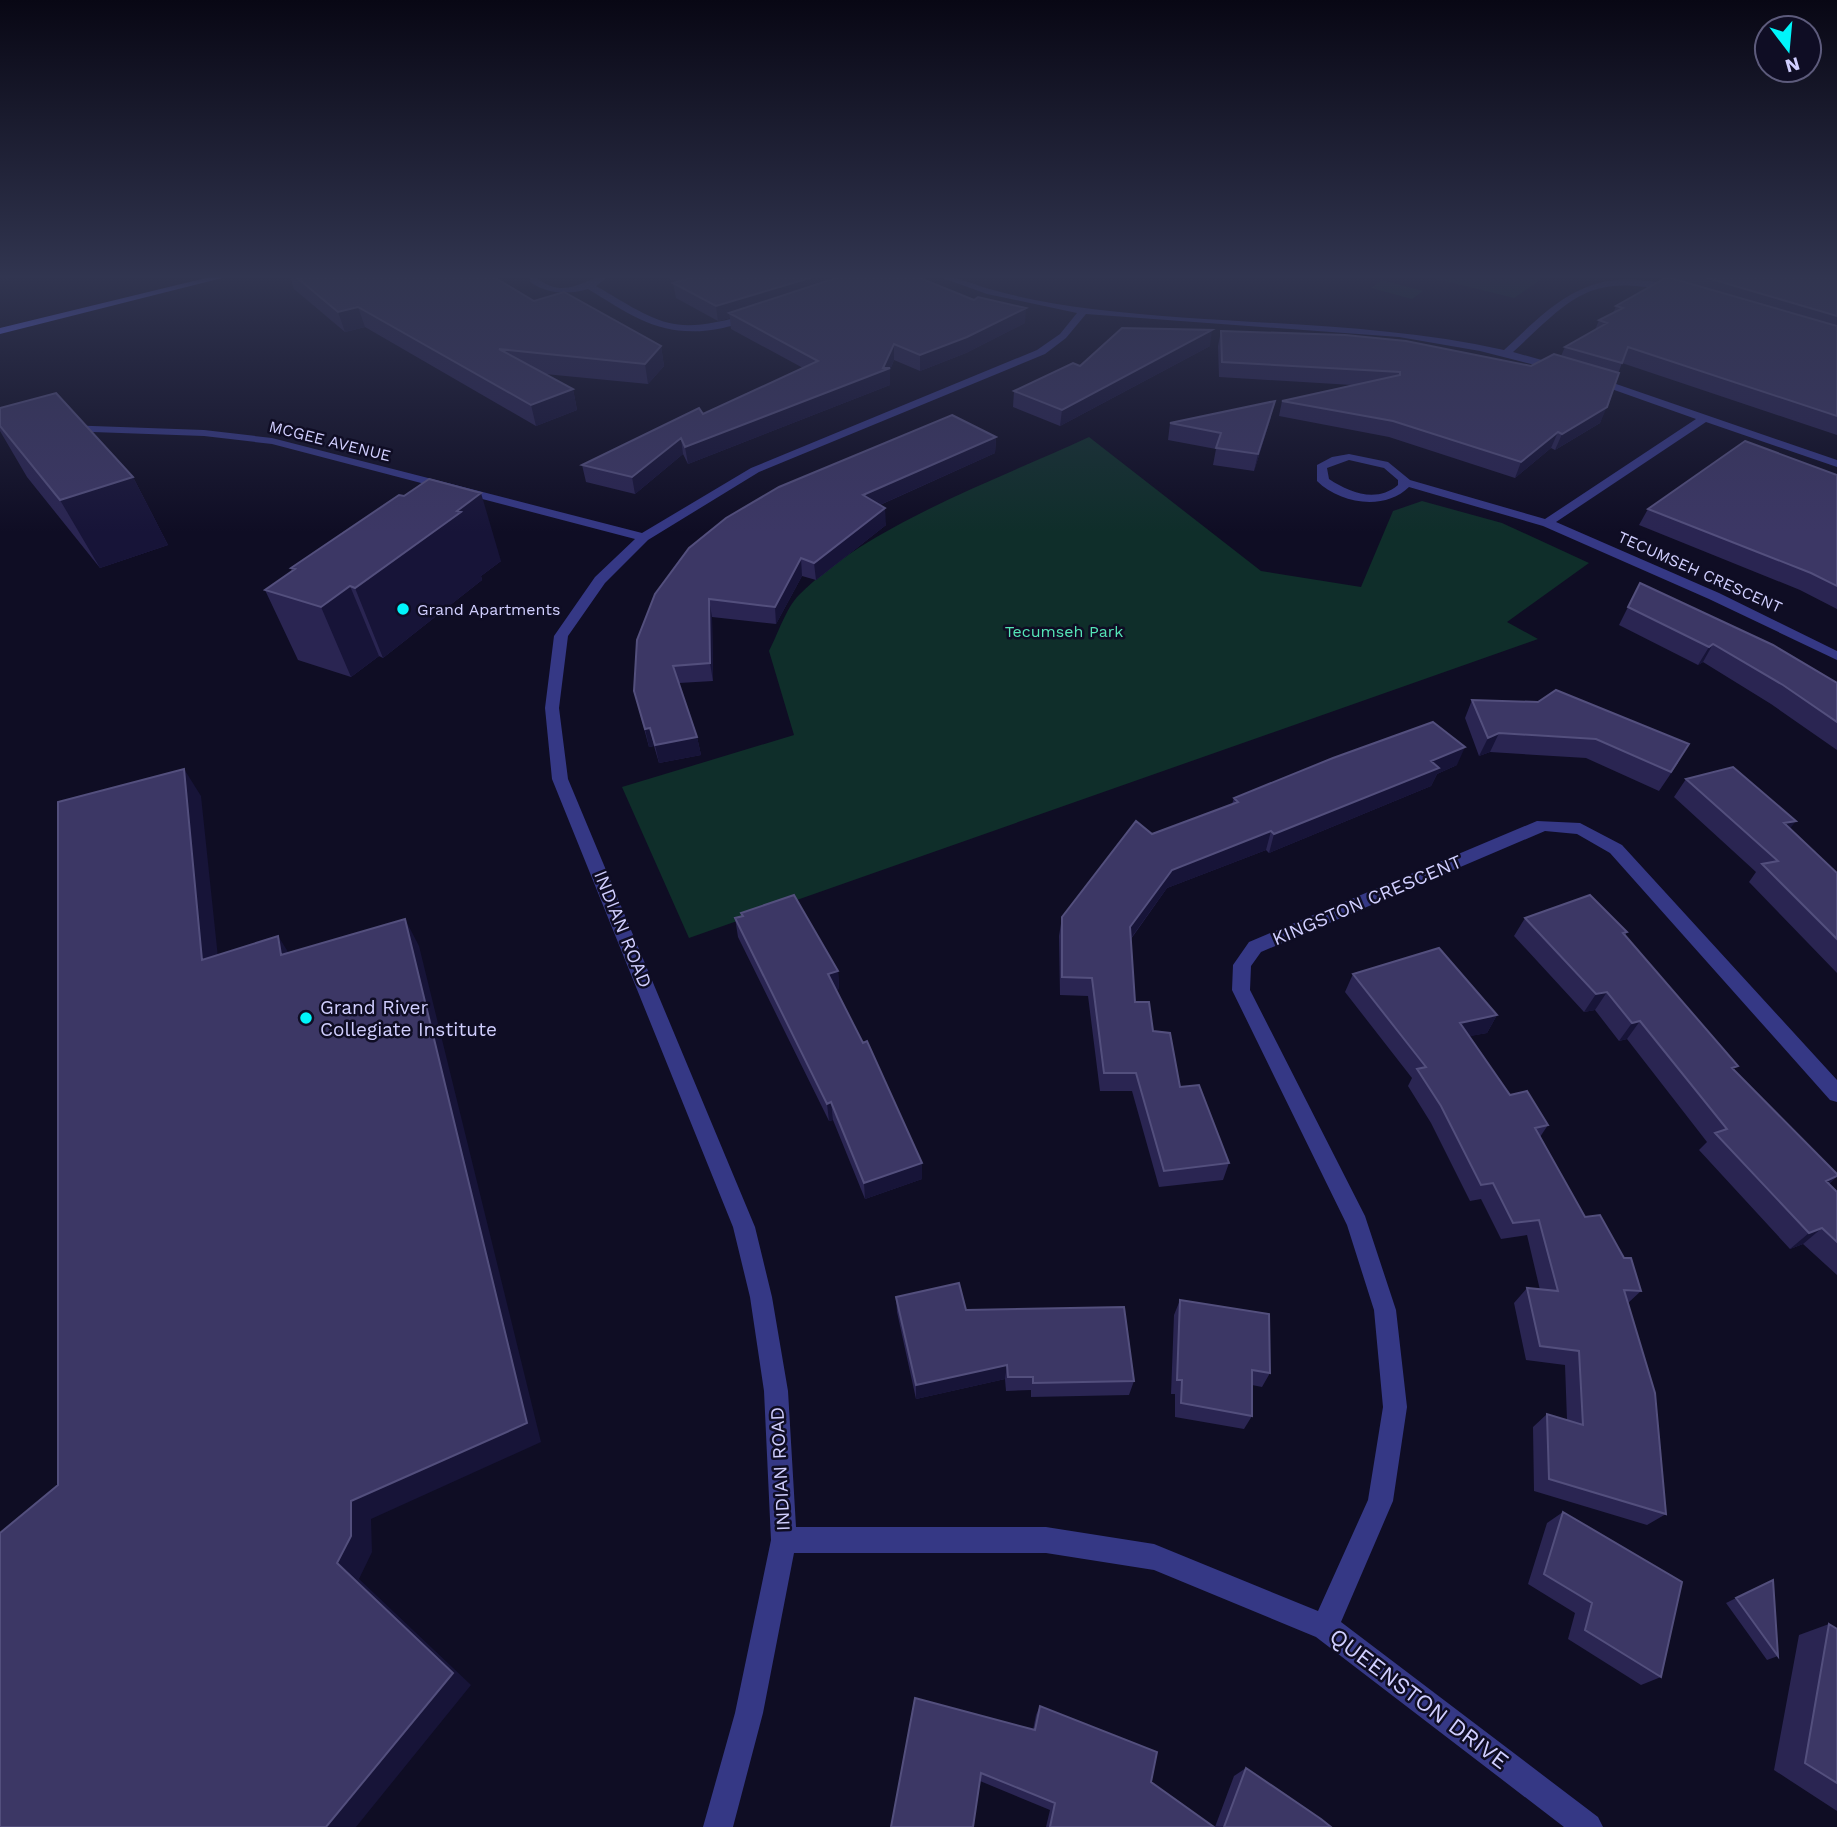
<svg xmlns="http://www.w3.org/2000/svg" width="1837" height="1827" font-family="'Work Sans',sans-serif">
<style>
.green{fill:#0f2e2a}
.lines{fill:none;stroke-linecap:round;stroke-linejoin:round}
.street{fill:#353885;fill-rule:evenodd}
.secondary{fill:#666fff;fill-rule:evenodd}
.wall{fill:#2a2552}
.shaded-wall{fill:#171438}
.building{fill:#3c3765;stroke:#534f7d;stroke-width:2}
.poi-dot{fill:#00f5fa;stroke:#0f0d24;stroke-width:2.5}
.labels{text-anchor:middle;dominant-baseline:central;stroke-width:5;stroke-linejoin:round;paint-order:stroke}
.far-street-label{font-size:16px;fill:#d1cfff;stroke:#0f0d24}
.far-poi-label{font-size:16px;fill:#d1cfff;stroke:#0f0d24;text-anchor:start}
.far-park-label{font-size:16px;fill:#55e5b6;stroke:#0f0d24}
.street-label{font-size:19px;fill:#d1cfff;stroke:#0f0d24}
.poi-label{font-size:19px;fill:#d1cfff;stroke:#0f0d24;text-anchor:start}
.near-street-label{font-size:23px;fill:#d1cfff;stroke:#0f0d24}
</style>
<rect width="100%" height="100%" fill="#0f0d24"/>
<!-- green -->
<path class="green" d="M1431,276H1546L1514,298L1429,277Z
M1382,280L1423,291L1412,299L1371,288Z
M1089,437L1261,571L1361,587L1393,511L1422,501L1502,523L1589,563L1507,622L1538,639L689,938L622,787L794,735L769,651C778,634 786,608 799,595C870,524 997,480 1089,437Z"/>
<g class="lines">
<!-- street -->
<path class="street" d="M530,276H538V279C568,301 584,276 609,276L596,286C667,328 673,335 754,313L759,316C750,322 735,325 723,328C665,340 635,318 588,289C568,295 547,294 530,282Z
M937,276C957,276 974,285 993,290C1025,299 1059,305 1092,309C1230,326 1368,320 1504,350C1545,312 1578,275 1638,280C1651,281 1669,283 1680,290L1675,293C1589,272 1573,297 1513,352L1563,366L1564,368L1559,371L1480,351L1399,337L1086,314L1066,338L1045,354L759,472L648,540L605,583L568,636L559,708L568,779L755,1227L772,1297L788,1391L796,1527H1046L1154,1544L1318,1611L1368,1500L1383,1407L1374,1310L1347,1225L1232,990L1233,965L1249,942L1537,821L1580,823L1622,845L1837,1080V1102L1830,1100L1610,853L1577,834L1545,831L1261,952L1251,966L1250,990L1365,1216L1396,1310L1407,1407L1393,1501L1341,1622L1598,1817L1603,1827H1564L1316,1637L1154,1570L1046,1553H794L763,1713L733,1827H703L735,1713L771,1540L764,1391L750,1297L733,1227L552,779L545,708L554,636L595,577L635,539L272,444L204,436L65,431L59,428L65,425L204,430L272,438L642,533L751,468L1037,350L1060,334L1077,313L987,294Z
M1593,376L1837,460V467L1706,422L1556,522L1719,593L1837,651V660L1709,599L1543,526L1409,487C1385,511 1340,504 1317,481V465L1332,457L1349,454L1388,462L1410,480L1545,519L1696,419L1589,381V377ZM1349,460L1384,468L1398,480V485C1377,503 1350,493 1329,479L1327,468Z"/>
<!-- secondary -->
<path class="secondary" d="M214,276H230L0,334V328Z"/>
</g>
<!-- wall -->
<path class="wall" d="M290,276H367L534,301L661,346L664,366L648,384L545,374L573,389L577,410L536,426L365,327L345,332L294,289Z
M665,276H915L1025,323L966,353L920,371L894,360L890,370V385L688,464L683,454L635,494L586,482L582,465L703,414L803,368L731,329L730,318L718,321L676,298L673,283L677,282Z
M1677,276H1837V435L1622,363L1600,423L1555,450L1551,448L1515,478L1389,437L1279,416L1282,401L1352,385L1219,377L1218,346L1221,331L1531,366L1561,356L1565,347L1595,330L1599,320L1613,313L1616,306L1676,280Z
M1210,346L1060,426L1013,407L1014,391L1080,366Z
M0,408L133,477L168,545L100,568L27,477L0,431Z
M1271,417L1254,471L1213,465L1216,449L1168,440L1170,423Z
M996,437L995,453L880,505L886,525L816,580L802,576L776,624L712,617L713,681L679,683L697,737L701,755L659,763L654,746L649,747L634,691L637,640Z
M1837,475V609L1800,590L1639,525L1648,509Z
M501,561L481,576L482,580L383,658L379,656L351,677L298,660L265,590L292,571L291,568Z
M1640,583L1837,683V750L1771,704L1703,662L1698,665L1619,625Z
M1472,700L1678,763L1659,791L1586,758L1490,752L1479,756L1465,718Z
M1457,765L1437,774L1431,786L1269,853L1266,850L1167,888L1131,939L1135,1002L1153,1031L1180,1087L1229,1163L1223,1180L1159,1187L1132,1091H1100L1088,996L1060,995L1059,936L1062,917L1152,834L1232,804L1234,798Z
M1686,779L1790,828L1837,873V973L1749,882L1756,872L1674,797Z
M741,913L838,971L839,989L836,990L922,1179L865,1199L833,1120L829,1121L738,937L735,918L741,916Z
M1525,918L1627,932L1625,935L1734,1070L1837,1176L1829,1184L1837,1192V1275L1803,1244L1790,1249L1699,1150L1707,1142L1627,1039L1619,1041L1595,1010L1584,1012L1514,936Z
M1353,974L1497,1015L1487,1033L1469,1036L1510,1095L1548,1125L1540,1137L1585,1217L1641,1291L1628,1303L1666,1514L1647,1525L1534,1491L1533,1427L1547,1414L1567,1420L1565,1365L1526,1360L1514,1303L1527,1288L1540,1290L1527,1235L1501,1239L1481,1199L1470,1201L1431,1123L1408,1086L1412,1078L1345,992Z
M896,1297L966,1310L1134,1381L1129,1395L1031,1397V1390L1006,1391L1005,1379L916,1399L897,1312Z
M1180,1300L1270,1373L1262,1387L1252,1385V1416L1244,1429L1175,1417V1394H1171L1174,1315Z
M1563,1512L1661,1677L1641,1685L1568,1639L1575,1613L1528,1584L1547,1523Z
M1773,1580L1778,1656L1767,1660L1726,1603Z
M1829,1624L1837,1629V1811L1774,1770L1799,1635Z
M1040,1706L1151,1782L1214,1827H1046L1050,1810L980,1781L891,1827L1033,1730L1036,1715Z
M1246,1768L1331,1827H1215L1234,1776Z"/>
<!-- shaded-wall -->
<path class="shaded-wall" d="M0,276H23L0,281Z
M816,276H865L729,313L730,318L718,321L716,306Z
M358,307L365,327L345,332L338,312Z
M1026,308L1025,323L966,353L920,371V355Z
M1212,330L1210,346L1060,426L1062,410Z
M894,344V360L890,370V385L688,464L685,447L883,368Z
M661,346L664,366L648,384L645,364Z
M573,389L577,410L536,426L531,405Z
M1275,401L1271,417L1254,471L1258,454Z
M1607,407L1600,423L1555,450L1562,434Z
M1558,432L1551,448L1515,478L1521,462Z
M996,437L995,453L864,512L863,495Z
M681,438L683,454L635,494L632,477Z
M133,477L168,545L100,568L60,500Z
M481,493L501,561L481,576L482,580L383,658L355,588Z
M885,508L886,525L816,580L814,563Z
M801,558L802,576L776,624L775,607Z
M350,586L379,656L351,677L321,607Z
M709,599L712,617L713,681L710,663Z
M1713,644L1703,662L1698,665L1709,647Z
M650,728L654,746L649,747L645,729Z
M1499,733L1490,752L1479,756L1488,738Z
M697,737L701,755L659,763L655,745Z
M1465,747L1457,765L1437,774L1431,786L1269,853L1274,834L1431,761Z
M184,769L201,796L221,986L202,960Z
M1796,821L1782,839L1784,823Z
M1271,831L1266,850L1167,888L1126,945L1130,927L1172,870Z
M405,919L419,946L541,1442L371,1519L372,1552L359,1579L471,1685L356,1827H326L337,1563L351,1501Z
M278,936L295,963L281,955Z
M838,971L839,989L829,992L828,974Z
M1607,992L1595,1010L1584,1012L1596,994Z
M1497,1015L1487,1033L1450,1040L1460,1023Z
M1640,1021L1627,1039L1619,1041L1632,1023Z
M831,1102L833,1120L829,1121L827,1104Z
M922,1163V1179L865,1199L864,1183Z
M1837,1176L1819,1192L1826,1181Z
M1822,1228L1803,1244L1790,1249L1809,1233Z
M1007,1365L1005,1379L916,1399V1385Z"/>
<!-- building -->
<path class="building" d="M295,276H492L534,301L564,292L661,346L645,364L499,349L573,389L531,405L358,307L338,312Z
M692,276H816L716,306L673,283L694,277Z
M842,276H915L974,300L978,297L1026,308L967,337L920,355L894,344L883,368H890L685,447L681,438L632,477L582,465L699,408L703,414L818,361L729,313Z
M1701,276H1837V316Z
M1667,277L1837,326V416L1628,347L1622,363L1565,347L1607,323L1599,320L1623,308L1616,306Z
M1122,328L1212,330L1062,410L1014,391L1073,363L1080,366Z
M1221,331L1345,335L1406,341L1531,366L1554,354L1619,373L1607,407L1562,434L1558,432L1521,462L1393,421L1282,401L1400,375V372L1222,362Z
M56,393L133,477L60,500L0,426V408Z
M1275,401L1258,454L1216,448L1221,433L1170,423Z
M952,415L996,437L863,495L885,508L814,563L801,558L775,607L709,599L710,663L673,666L697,737L655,745L650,728L645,729L634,691L637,640L655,594L689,548L726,518L779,487Z
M1745,441L1837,475V586L1811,573L1648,509Z
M429,479L481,493L457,511L461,512L355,588L350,586L321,607L265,590L295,569L291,568L399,495L404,496Z
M1640,583L1773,645L1837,683V722L1783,685L1713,644L1709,647L1628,607Z
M1556,690L1689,744L1671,772L1596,739L1499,733L1488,738L1472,700L1538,702Z
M1433,722L1465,747L1431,761L1439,768L1274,834L1271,831L1172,870L1130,927L1135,1002H1149L1153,1031L1170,1033L1180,1087L1199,1085L1229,1163L1164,1171L1136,1073H1104L1092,978L1062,977V917L1136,821L1152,834L1238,802L1234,798L1333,758Z
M1733,767L1796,821L1784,823L1837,873V939L1762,864L1778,861L1686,779Z
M184,769L202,960L278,936L281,955L405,919L527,1423L351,1501V1536L337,1563L453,1673L326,1827H0V1533L58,1485V802Z
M794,895L838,971L828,974L863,1043L867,1041L922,1163L864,1183L831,1102L827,1104L735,918L743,916L741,913Z
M1590,895L1627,932L1623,933L1738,1066L1732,1068L1837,1174V1176L1826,1181L1837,1192V1242L1822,1228L1809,1233L1715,1133L1727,1129L1640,1021L1632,1023L1607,992L1596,994L1525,918Z
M1439,948L1497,1015L1460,1023L1510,1095L1527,1091L1548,1125L1535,1128L1585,1217L1600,1215L1624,1258H1631L1641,1291L1624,1290L1655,1393L1666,1514L1549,1479L1547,1414L1583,1425L1579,1351L1540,1346L1527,1288L1558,1291L1539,1220L1513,1223L1493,1183L1481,1185L1441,1106L1417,1069L1426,1067L1353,974Z
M959,1283L966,1310L1124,1307L1134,1381L1033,1383V1377H1008L1007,1365L916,1385L896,1297Z
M1180,1300L1269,1314L1270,1373L1252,1370V1416L1181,1403L1182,1380H1177Z
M1563,1512L1682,1582L1661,1677L1585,1630L1592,1603L1544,1574Z
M1773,1580L1778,1656L1736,1598Z
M1829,1624L1837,1629V1783L1805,1763Z
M915,1698L1035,1730L1040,1706L1157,1752L1151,1782L1214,1827H1050L1055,1803L981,1773L973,1827H891Z
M1246,1768L1321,1819L1331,1827H1224Z"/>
<!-- sky -->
<linearGradient id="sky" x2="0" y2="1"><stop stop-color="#080714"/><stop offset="0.52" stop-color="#313550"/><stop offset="1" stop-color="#313550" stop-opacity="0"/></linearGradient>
<rect width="1837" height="532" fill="url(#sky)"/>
<!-- markers -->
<g class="poi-dot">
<circle cx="403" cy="609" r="7"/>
<circle cx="306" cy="1018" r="7"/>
</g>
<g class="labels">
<!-- far-street labels -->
<g class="far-street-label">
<text transform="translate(330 441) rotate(14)">MCGEE AVENUE</text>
<text transform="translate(1700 572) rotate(24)">TECUMSEH CRESCENT</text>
</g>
<!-- far-poi labels -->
<g class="far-poi-label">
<text x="417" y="609">Grand Apartments</text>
</g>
<!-- far-park labels -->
<g class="far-park-label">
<text x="1064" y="631">Tecumseh Park</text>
</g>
<!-- street labels -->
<g class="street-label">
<text transform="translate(1367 900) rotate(-23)">KINGSTON CRESCENT</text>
<text transform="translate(623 929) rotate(68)">INDIAN ROAD</text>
<text transform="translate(780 1469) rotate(-93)">INDIAN ROAD</text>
</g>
<!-- poi labels -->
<g class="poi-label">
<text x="320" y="1007">Grand River<tspan x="320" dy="22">Collegiate Institute</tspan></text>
</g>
<!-- near-street labels -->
<g class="near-street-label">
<text transform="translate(1419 1699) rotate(37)">QUEENSTON DRIVE</text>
</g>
</g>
<!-- north arrow -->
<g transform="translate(1788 49) rotate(164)"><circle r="33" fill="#0f0d24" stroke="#5d5b7c" stroke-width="2"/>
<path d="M0-5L12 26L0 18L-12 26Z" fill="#00f5fa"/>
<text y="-10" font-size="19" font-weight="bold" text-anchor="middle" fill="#d1cfff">N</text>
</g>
</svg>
